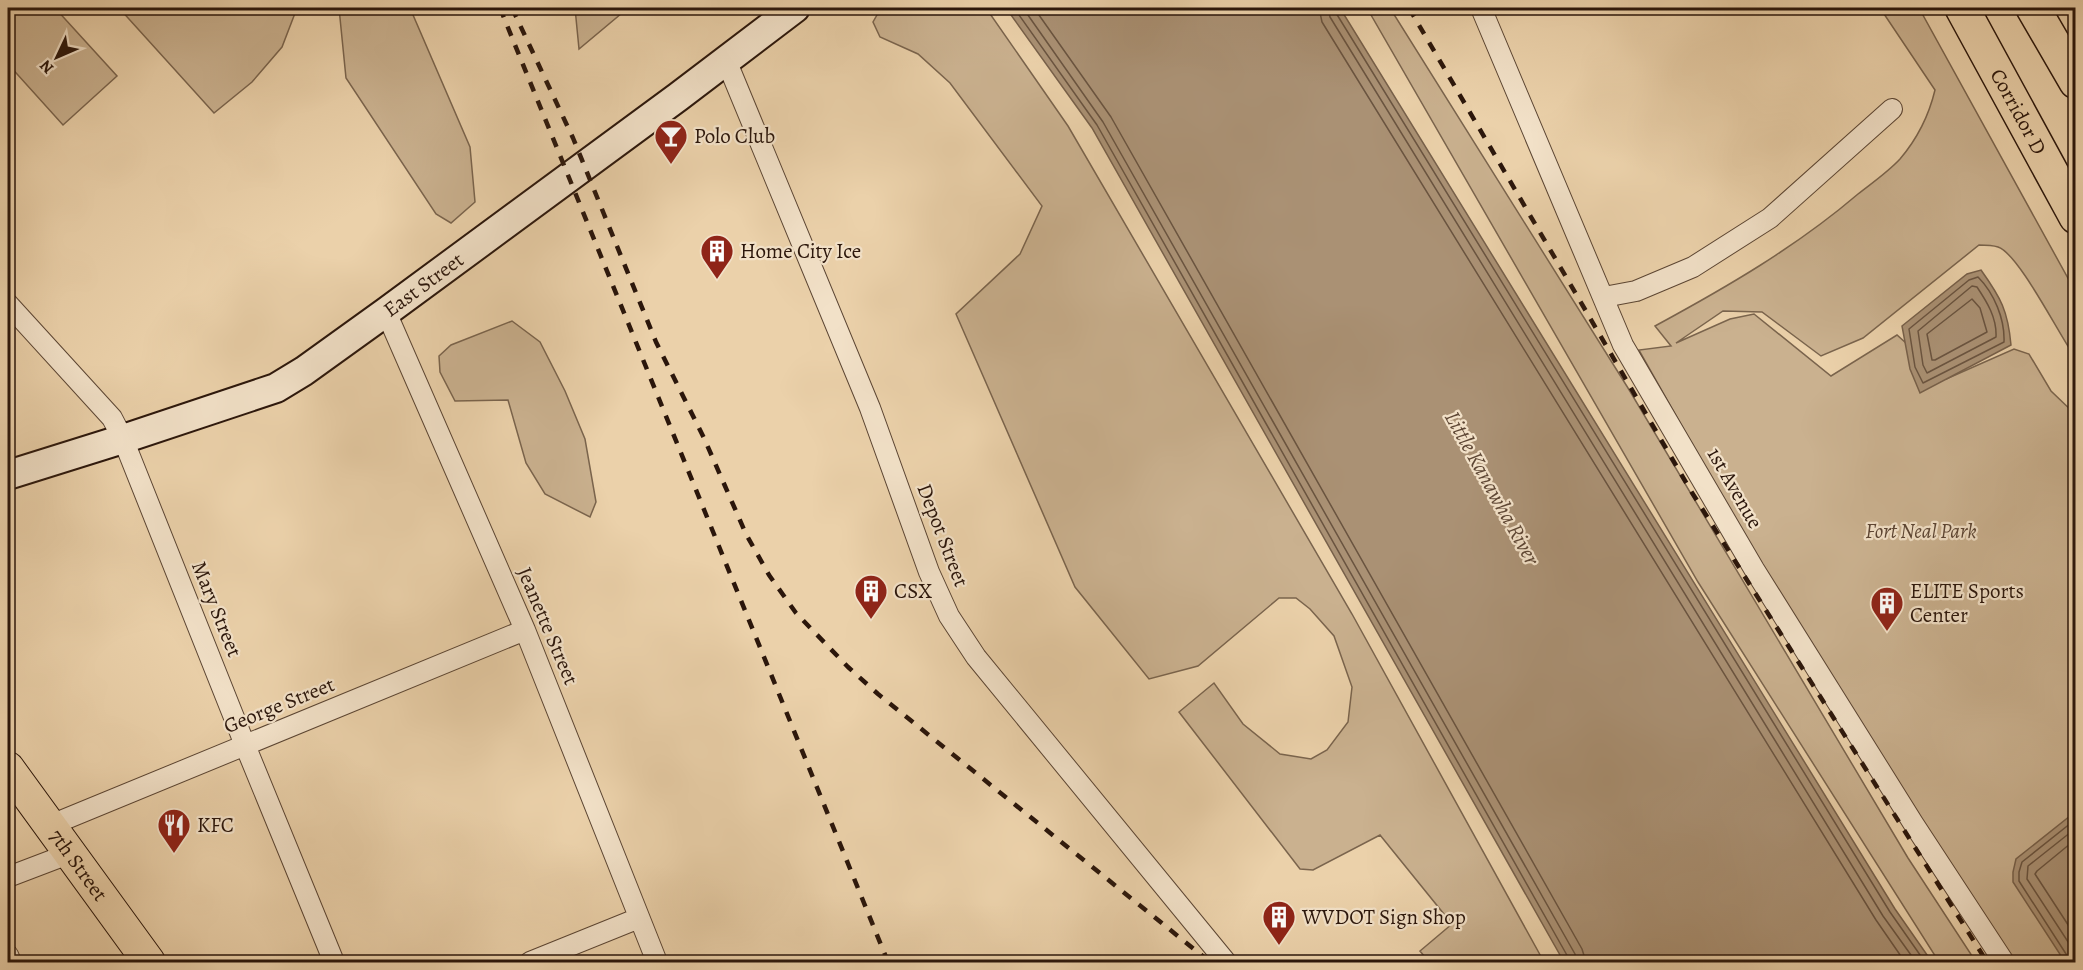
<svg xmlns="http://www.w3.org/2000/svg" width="2083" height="970" font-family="Alegreya,serif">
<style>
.green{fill:#cab18f;stroke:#7a644d;stroke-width:1.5}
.water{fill:#aa9174;stroke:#77604a;stroke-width:1.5}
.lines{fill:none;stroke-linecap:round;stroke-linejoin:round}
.shore{stroke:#6a5440;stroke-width:1.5}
.minor-casing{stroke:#5b4533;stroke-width:22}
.secondary-casing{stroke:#2b160b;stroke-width:32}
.primary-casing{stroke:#2b160b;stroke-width:34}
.motorway-casing{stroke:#2b160b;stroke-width:36}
.minor{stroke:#f2e1c8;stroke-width:20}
.secondary{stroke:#f2e1c8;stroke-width:28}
.primary{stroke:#ebd1aa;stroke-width:32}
.motorway{stroke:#ebd1aa;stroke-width:33}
.rail{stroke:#2b160b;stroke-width:4.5;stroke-dasharray:10 10;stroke-linecap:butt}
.labels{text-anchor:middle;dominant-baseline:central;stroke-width:4.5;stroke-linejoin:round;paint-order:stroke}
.street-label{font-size:21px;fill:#2b160b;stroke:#f2e1c8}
.poi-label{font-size:21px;fill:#2b160b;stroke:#f2e1c8;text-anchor:start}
.park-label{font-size:21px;font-style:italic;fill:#5b4433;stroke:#f2e1c8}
.water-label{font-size:22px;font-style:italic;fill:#5e4735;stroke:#f2e1c8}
</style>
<rect width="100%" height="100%" fill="#ebd1aa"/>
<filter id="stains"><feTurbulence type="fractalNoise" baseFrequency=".00333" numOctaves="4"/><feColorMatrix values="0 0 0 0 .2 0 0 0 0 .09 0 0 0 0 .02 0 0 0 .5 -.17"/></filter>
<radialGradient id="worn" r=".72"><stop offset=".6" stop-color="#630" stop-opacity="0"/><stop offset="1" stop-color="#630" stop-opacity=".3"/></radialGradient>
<!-- green -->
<path class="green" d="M8,8H55L117,76L63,125L8,64Z
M119,8H297L282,47L252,82L214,113Z
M339,8H410L470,147L475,202L451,223L436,214L346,78Z
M575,8H628L579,49Z
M881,8H986L1068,126L1352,614L1544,962H1429L1420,951L1452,924L1380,835L1313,870L1300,869L1179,712L1214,683L1243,724L1280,754L1311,759L1327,750L1348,722L1352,687L1334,636L1310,609L1296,598H1279L1198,666L1149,679L1075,587L956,314L1020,254L1042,206L950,83L918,54L880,37L873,22Z
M1367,8H1390L1628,388L1908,858L1976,962H1939L1698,582Z
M1880,8H1919L2075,291V357C2059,335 2019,254 1998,247C1992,245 1985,245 1979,245L1863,338L1821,356L1762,312L1723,311L1676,343L1730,319L1754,314L1831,376L1897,335L1946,379L2014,349L2029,354L2051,391L2075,414V962H2012L1754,554L1639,350L1671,346L1655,326C1727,287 1796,247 1858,194C1872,183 1888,172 1900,159C1917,139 1929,115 1935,90Z
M512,321L540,342L565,391L585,439L596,502L590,517L545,494L526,463L508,400L455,401L440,372L439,356L451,345Z"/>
<!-- water -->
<path class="water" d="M1006,8H1340L1895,909L1932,962H1564L1092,128Z
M1981,270C2001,298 2008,311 2011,345L1920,393L1910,369L1902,326L1967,274Z
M2075,812V962H2065L2013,882V872L2016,859Z"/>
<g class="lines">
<!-- shore -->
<path class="shore" d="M1014,8L1097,125L1568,957L1569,962
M1023,8L1103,122L1575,954L1577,962
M1034,8L1111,117L1582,949L1586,962
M1319,8L1322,22L1876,920L1905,962
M1328,8L1330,17L1883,916L1916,962
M1336,8V13L1890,912L1925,962
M1978,277C1994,293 2005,319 2004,342L1923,383L1915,367L1909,329L1969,280Z
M1972,286L1977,287C1987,302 1997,318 1996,337L1927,373L1923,365L1918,331Z
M1972,299L1980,308L1987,332L1935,360H1932L1927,334Z
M2076,828L2028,866L2027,879L2076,954
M2076,839L2037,871L2035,874L2076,937
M2069,962L2068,957L2019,881V872L2022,862L2076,819"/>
<defs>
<path id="minor" d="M1481,8L1623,345L1754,569L1913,823L2004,962
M726,60L870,408L929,572L949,616L976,657L1226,962
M1604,297L1636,291L1693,267L1770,218L1892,109
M8,304L112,418L123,439L245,745L334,962
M386,312L525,630L657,962
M51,825L525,630
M8,877L71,853
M8,955L11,962
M530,962L639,918"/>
<g id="secondary">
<path id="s1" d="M8,475L123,439L276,388L304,371L386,312L678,97L795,8"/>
</g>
<g id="primary">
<path id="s2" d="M8,768L149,962"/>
</g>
<g id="motorway">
<path id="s3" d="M1962,8L2076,217"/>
<path d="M2033,8L2076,82"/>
</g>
</defs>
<!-- minor casing -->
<use href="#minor" class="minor-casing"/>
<!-- secondary casing -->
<use href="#secondary" class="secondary-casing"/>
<!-- primary casing -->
<use href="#primary" class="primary-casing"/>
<!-- motorway casing -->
<use href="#motorway" class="motorway-casing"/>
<!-- minor -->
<use href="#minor" class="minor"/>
<!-- secondary -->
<use href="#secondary" class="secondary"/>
<!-- primary -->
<use href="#primary" class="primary"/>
<!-- motorway -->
<use href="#motorway" class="motorway"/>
<!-- rail -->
<path class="rail" d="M500,8L888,962
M512,8L573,138L656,342L704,438L746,534L769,575L796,613L848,667L878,694L1210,962
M1409,8L1691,491L1987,962"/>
</g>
<!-- icons -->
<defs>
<symbol id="bar-pin" viewBox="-11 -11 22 30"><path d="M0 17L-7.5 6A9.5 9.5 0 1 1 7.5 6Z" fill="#8f2418" stroke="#f2e1c8"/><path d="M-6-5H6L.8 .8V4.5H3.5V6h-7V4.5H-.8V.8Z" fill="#fff"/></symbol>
<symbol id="building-pin" viewBox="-11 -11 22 30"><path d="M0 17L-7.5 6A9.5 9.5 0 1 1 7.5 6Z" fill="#8f2418" stroke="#f2e1c8"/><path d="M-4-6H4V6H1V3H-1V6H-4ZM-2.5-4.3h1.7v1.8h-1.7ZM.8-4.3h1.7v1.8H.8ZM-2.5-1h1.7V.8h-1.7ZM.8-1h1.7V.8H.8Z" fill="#fff"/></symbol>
<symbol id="restaurant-pin" viewBox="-11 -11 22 30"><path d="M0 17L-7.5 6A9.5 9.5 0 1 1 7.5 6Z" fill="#8f2418" stroke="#f2e1c8"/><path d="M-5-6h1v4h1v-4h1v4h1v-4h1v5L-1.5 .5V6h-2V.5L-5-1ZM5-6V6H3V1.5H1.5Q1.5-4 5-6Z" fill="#fff"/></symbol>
</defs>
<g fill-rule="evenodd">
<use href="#bar-pin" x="652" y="117" width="38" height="52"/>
<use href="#building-pin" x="698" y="232" width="38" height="52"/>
<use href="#building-pin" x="852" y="572" width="38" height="52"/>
<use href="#building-pin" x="1868" y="584" width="38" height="52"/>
<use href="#restaurant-pin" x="155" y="806" width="38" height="52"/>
<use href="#building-pin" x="1260" y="898" width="38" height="52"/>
</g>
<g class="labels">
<!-- street labels -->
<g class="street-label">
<text stroke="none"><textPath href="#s3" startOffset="118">Corridor D</textPath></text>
<text stroke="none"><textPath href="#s1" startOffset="462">East Street</textPath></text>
<text transform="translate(1735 488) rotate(60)">1st Avenue</text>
<text transform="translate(943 535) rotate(69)">Depot Street</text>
<text transform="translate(217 609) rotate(68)">Mary Street</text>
<text transform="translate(548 626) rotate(67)">Jeanette Street</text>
<text transform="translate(279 705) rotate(-22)">George Street</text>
<text stroke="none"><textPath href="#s2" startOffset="120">7th Street</textPath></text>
</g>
<!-- poi labels -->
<g class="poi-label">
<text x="694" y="136">Polo Club</text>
<text x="740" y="251">Home City Ice</text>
<text x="894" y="591">CSX</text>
<text x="1910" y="591">ELITE Sports<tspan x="1910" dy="24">Center</tspan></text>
<text x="197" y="825">KFC</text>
<text x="1302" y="917">WVDOT Sign Shop</text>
</g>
<!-- park labels -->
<g class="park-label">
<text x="1921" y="531">Fort Neal Park</text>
</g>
<!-- water labels -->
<g class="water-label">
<text transform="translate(1492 488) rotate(61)">Little Kanawha River</text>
</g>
</g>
<!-- margin -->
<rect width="2083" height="970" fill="none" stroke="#ebd1aa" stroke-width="30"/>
<rect x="9" y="9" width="2065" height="952" fill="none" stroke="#2b160b" stroke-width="3"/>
<rect x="15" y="15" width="2053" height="940" fill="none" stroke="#2b160b" stroke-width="1.5"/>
<!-- north arrow -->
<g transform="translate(57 57) rotate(226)" stroke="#f2e1c8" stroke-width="4.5" paint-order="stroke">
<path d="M0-4.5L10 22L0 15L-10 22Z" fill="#2b160b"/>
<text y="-9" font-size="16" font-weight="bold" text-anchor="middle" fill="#2b160b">N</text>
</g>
<rect width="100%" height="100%" filter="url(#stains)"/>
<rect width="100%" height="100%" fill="url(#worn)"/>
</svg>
